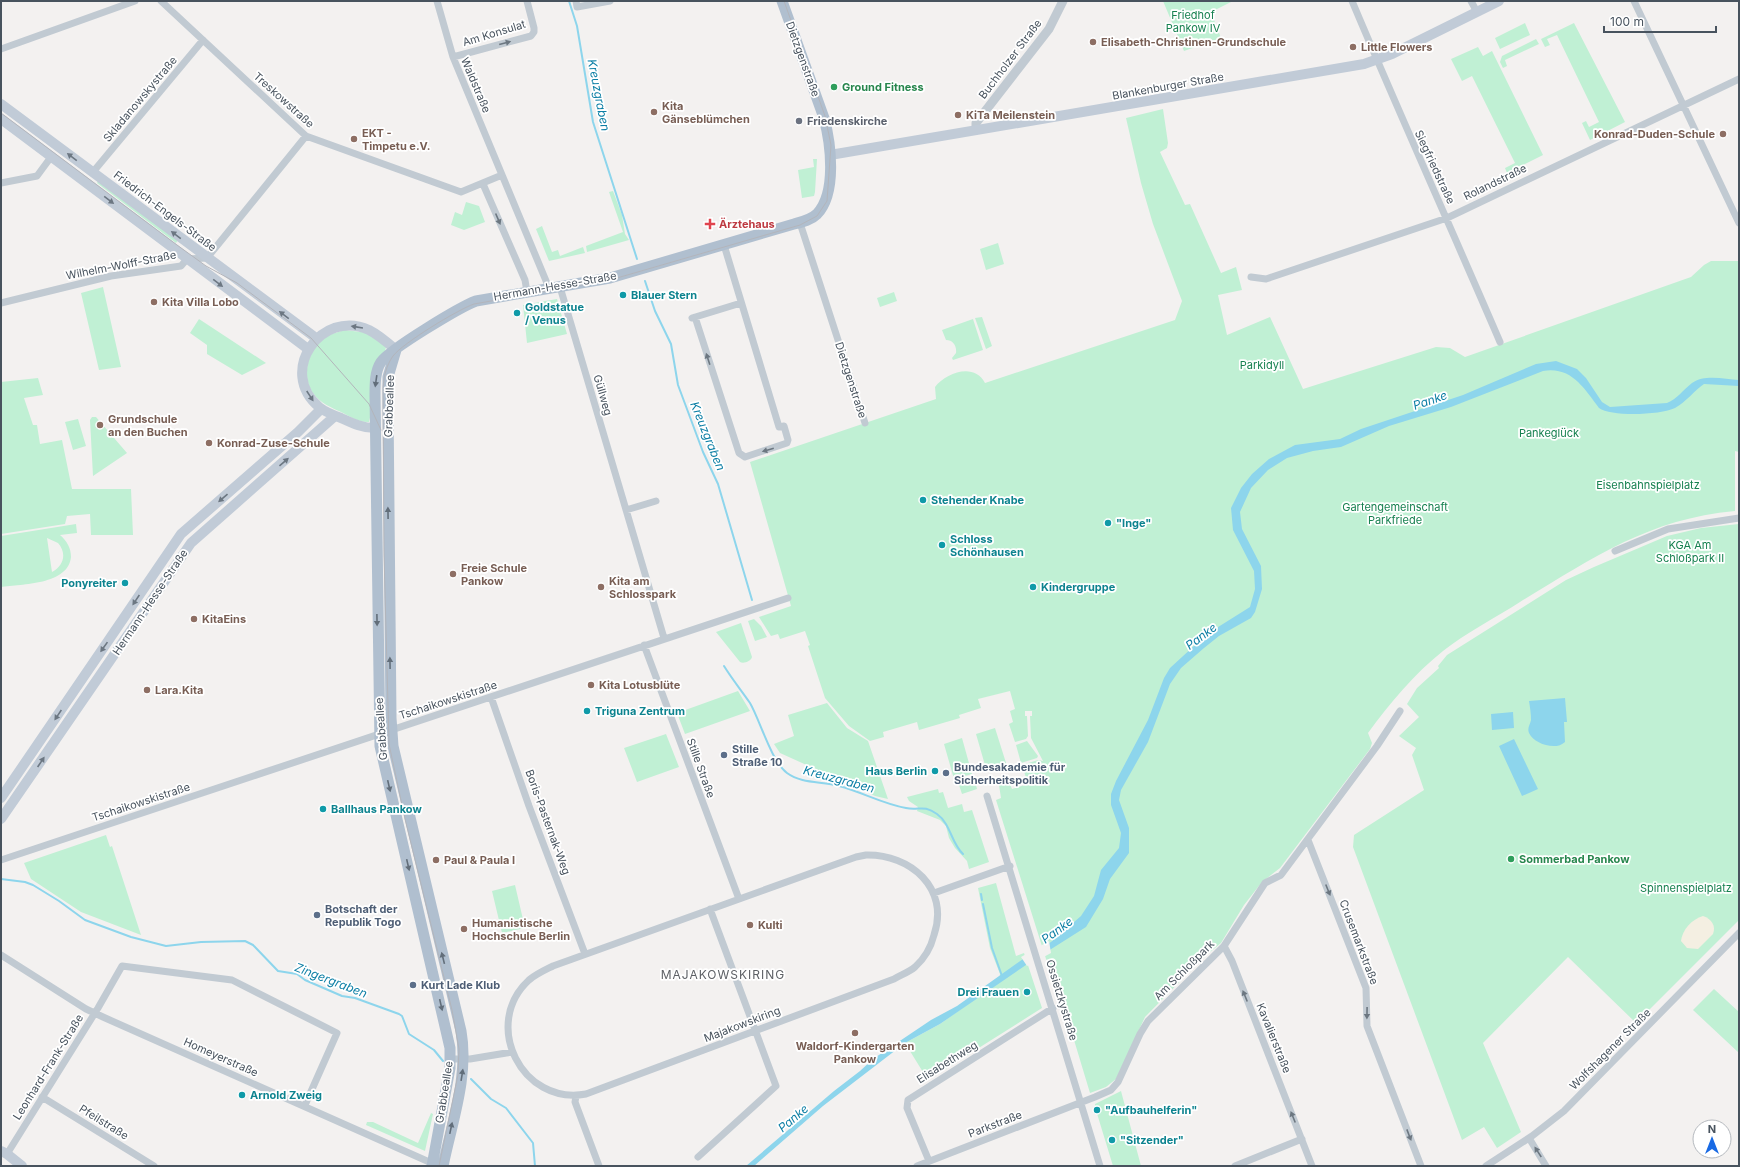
<svg xmlns="http://www.w3.org/2000/svg" width="1740" height="1167" font-family="Inter,sans-serif">
<style>
.green{fill:#c0f0d4;fill-rule:evenodd}
.sand{fill:#f4efe2}
.water{fill:#8dd5ec}
.pier{fill:#f3f1f0}
.lines{fill:none;stroke-linecap:round;stroke-linejoin:round}
.stream{stroke:#8dd5ec;stroke-width:2}
.minor{stroke:#c1cad2;stroke-width:7}
.tertiary{stroke:#c1cad2;stroke-width:9}
.secondary{stroke:#c1cbd7;stroke-width:10}
.primary{stroke:#b0bfcf;stroke-width:11}
.tram{stroke:#b3b5bb;stroke-width:1}
.oneway{fill:#6c7781}
.oneway2{fill:#6c7782}
.oneway3{fill:#626e7a}
.education-dot{fill:#8d6e63;stroke:#fff;stroke-width:1.5}
.leisure-dot{fill:#2e9e5b;stroke:#fff;stroke-width:1.5}
.worship-dot{fill:#6b7280;stroke:#fff;stroke-width:1.5}
.health-dot{fill:#e0444e;stroke:#fff;stroke-width:1.5}
.culture-dot{fill:#0f9aa8;stroke:#fff;stroke-width:1.5}
.service-dot{fill:#5c6f8a;stroke:#fff;stroke-width:1.5}
.labels{text-anchor:middle;dominant-baseline:central;stroke-width:3.5;stroke-linejoin:round;paint-order:stroke}
.park-label{font-size:11px;fill:#178150;stroke:#fff}
.street-label{font-size:11px;fill:#48535e;stroke:#fff}
.education-label{font-size:11px;font-weight:bold;fill:#785e54;stroke:#fff;text-anchor:start}
.leisure-label{font-size:11px;font-weight:bold;fill:#27864d;stroke:#fff;text-anchor:start}
.worship-label{font-size:11px;font-weight:bold;fill:#5b616d;stroke:#fff;text-anchor:start}
.health-label{font-size:11px;font-weight:bold;fill:#be3a42;stroke:#fff;text-anchor:start}
.culture-label{font-size:11px;font-weight:bold;fill:#0d838f;stroke:#fff;text-anchor:start}
.service-label{font-size:11px;font-weight:bold;fill:#4e5e75;stroke:#fff;text-anchor:start}
.water-label{font-size:12px;font-style:italic;fill:#0d7fa5;stroke:#fff}
.neighbourhood-label{font-size:12px;letter-spacing:1px;fill:#5d6065;stroke:#fff}
</style>
<rect width="100%" height="100%" fill="#f3f1f0"/>
<!-- green -->
<path class="green" d="M1163,1H1233L1211,12L1221,38L1184,51Z
M1525,23L1530,35L1500,49L1495,38Z
M1574,23L1625,122L1590,140L1582,123L1586,121L1589,127L1599,122L1557,35L1547,39L1550,45L1545,47L1541,39Z
M1536,39L1539,44L1505,60L1507,66L1503,68L1500,62L1502,56Z
M1478,47L1483,56L1492,51L1543,155L1507,173L1505,168L1515,163L1472,76L1462,81L1451,59Z
M1163,109L1168,143L1167,148L1160,152L1185,205L1190,204L1221,273L1236,267L1242,290L1218,295L1227,335L1270,317L1303,389L1436,347L1450,348L1465,357L1691,277L1704,265L1711,261H1739V452L1735,451V511C1648,519 1593,558 1520,602C1497,617 1464,634 1443,651C1414,674 1390,703 1368,733L1372,743L1370,749L1280,868L1262,882L1244,905L1221,943L1204,957L1145,1017L1116,1079L1106,1087L1090,1093L1052,967L1046,959L996,800L1001,798L999,785L1009,782L1012,789L1028,784L1022,765L1038,760L1043,761L1031,738L1030,716H1032V711H1025V716H1027L1028,736L1026,739L1015,742L1009,724L1013,722L1010,711L1015,709L1010,691L978,699L981,708L959,715L960,718L919,730L917,722L883,732L884,737L870,741L849,726L825,698L808,646L810,645L805,631L780,639L778,634L771,636L759,617L791,606L750,462L936,399L935,387C946,373 974,362 985,383L1175,320L1182,301L1153,224L1141,183L1126,118Z
M813,159H817L815,192L814,196L802,198L798,170L814,167Z
M99,180L178,240L176,243L97,183Z
M613,191L622,215L625,234L629,240L587,252L586,246L623,232L609,192Z
M466,202L479,206L485,222L464,230L451,225L455,212L462,215Z
M542,226L552,252L558,250L560,256L583,247L585,253L549,261L536,229Z
M998,243L1004,264L986,270L980,249Z
M103,287L121,367L99,370L81,293Z
M894,292L897,301L880,307L877,298Z
M557,299L567,334L527,343L523,305Z
M982,317L992,346L986,349L975,318Z
M199,319L266,363L242,375L207,354V345L190,333Z
M973,319L983,350L953,360L952,358L956,353C957,346 953,340 946,340L942,330Z
M345,330L369,333L386,347L369,422C360,423 351,417 343,413C332,408 320,403 313,393C300,375 309,346 327,336C333,333 339,332 345,330Z
M38,378L43,395L24,398L33,425H37L40,444L62,440L72,489H131L133,535H91L90,514L67,516L65,524L1,534V382Z
M92,417H96L127,453L93,476L90,420Z
M78,419L86,446L73,450L65,422Z
M76,524L77,533L60,535C67,541 71,548 71,557C68,585 22,584 1,587V536ZM47,538L58,543C67,553 64,566 52,572Z
M1739,524V920L1636,1023L1568,957L1483,1043L1521,1132L1497,1148L1484,1127L1462,1140L1353,847L1354,835L1424,790L1412,755L1416,748L1399,736L1419,717L1407,704L1417,688L1439,668L1438,666L1447,655L1566,580L1594,567L1667,536L1701,528Z
M754,619L761,626L767,637L755,641L748,621Z
M741,623L752,657C751,661 744,664 740,662L716,632Z
M738,691L750,711L685,734L677,713Z
M827,703L847,728L868,741L888,799L875,796L780,753L774,744L794,736L788,715Z
M995,728L1007,766L987,772L976,734Z
M666,734L679,767L637,782L624,748Z
M962,738L972,774L954,779L944,744Z
M1027,741L1038,756L1037,758L1021,763L1016,745Z
M974,777L977,789L962,794L958,782Z
M938,789L939,793L943,792L948,808L962,804L964,812L972,810L989,862L969,869L967,861L955,848L949,838L946,826L940,820L917,811L918,807L909,801L907,797Z
M106,835L110,847L112,846L141,935L81,912L31,879L24,863Z
M996,883L1016,956L1024,953L1042,1008L931,1078L929,1075L926,1077L905,1043L940,1024L999,982L1000,974L990,948L978,888Z
M515,885L525,928L502,933L492,891Z
M1714,989L1739,1012V1053L1693,1010Z
M1121,1091L1141,1166H1113L1095,1107V1104Z
M431,1113L433,1114L425,1151L366,1125L367,1122H373L418,1143Z"/>
<!-- sand -->
<path class="sand" d="M1703,916C1712,919 1716,926 1713,934L1698,949L1687,948L1681,941C1682,930 1692,919 1703,916Z"/>
<!-- water -->
<path class="water" d="M1556,361L1577,369L1586,378L1602,402L1610,407L1667,403C1677,399 1683,390 1692,383C1704,374 1725,379 1739,380V386L1704,384C1694,391 1686,402 1675,408C1661,415 1611,417 1599,408C1584,388 1571,366 1543,371L1451,407L1389,426L1341,447L1313,451L1287,458L1268,470L1251,488L1240,512L1242,529L1261,566L1262,589L1255,612L1251,618L1219,636L1204,648L1181,668L1170,684L1148,742L1121,790L1119,800L1129,828V853L1110,879L1103,899L1086,927L1026,965L940,1024L905,1043L823,1106L754,1166H746L834,1091L860,1071L873,1059L931,1020L957,1006L1023,959L1051,942L1081,916L1094,896L1101,870L1119,848L1121,833L1111,805V794L1116,781L1148,720L1164,678L1170,668L1207,634L1250,607L1255,589L1254,571L1233,530L1231,508L1241,488L1252,474L1269,459L1295,445L1340,439L1361,429L1463,395L1536,364Z
M1565,698L1567,722H1564L1565,742C1556,751 1534,744 1529,733C1527,728 1530,725 1531,720C1531,714 1530,707 1529,701Z
M1513,712L1514,728L1492,730L1491,714Z
M1514,739L1538,789L1522,796L1499,746Z"/>
<!-- pier -->
<path class="pier" d="M1049,941L1051,953L1027,966L1021,957Z"/>
<g class="lines">
<!-- stream -->
<path class="stream" d="M569,1L577,26L593,122L637,259
M645,281L655,311L671,344L678,385L703,452L718,484L752,600
M724,666C732,679 741,690 750,703C760,720 771,761 787,773C802,784 822,781 839,786C862,792 883,804 906,808C919,811 923,804 937,814C951,824 951,843 963,854
M1,879L25,882L33,885L59,901L85,920L131,937L166,946L201,942L245,941L253,945L278,971L297,974L305,980L342,996L355,998L399,1014L402,1016L409,1034L434,1050L443,1061
M981,894L982,900
M983,904L992,948L1002,976
M471,1079L491,1099L506,1108L533,1143L535,1166"/>
<!-- minor -->
<path class="minor" d="M161,1L306,136L461,192L502,175
M437,1L453,57L549,288
M576,1L577,7L610,1
M1352,1C1400,115 1451,228 1500,342
M1471,1L1477,12
M1634,1L1739,223
M1,49L135,1
M453,57L531,36L534,32V28L527,1
M93,172L203,40
M1,183L37,176L51,157
M483,184L525,280L527,292
M800,223L865,423
M1251,277L1266,279L1447,218L1739,79
M560,287L664,638
M1,303L111,276L181,266L187,259L207,258L306,136
M695,317L739,453L745,457L787,443L788,440L784,426L779,427L724,245
M692,318L741,303
M626,510L656,501
M1615,551L1668,529L1739,518
M644,645L739,899
M491,697L529,806L585,954
M987,796L1100,1166
M1308,840L1366,988L1367,1026L1421,1166
M866,855C910,854 950,888 934,935C931,947 924,959 915,967C909,972 901,975 894,979L586,1094C522,1106 481,1024 529,980C536,974 545,970 553,966L856,857Z
M1,860L788,598
M934,893L1010,866
M1224,946L1232,961L1312,1166
M1,955L86,1009L103,1017L436,1165
M450,1059H470L512,1052
M576,1096L575,1102L599,1166
M42,1097L154,1166
M1529,1138L1546,1166
M7,1154L98,1008L122,966L232,980L337,1033L305,1105
M698,1157L776,1086L710,909
M929,1161L907,1108L908,1100L1053,1008
M917,1166L1095,1097L1111,1090L1118,1082L1140,1034L1148,1021L1224,946L1265,883L1281,875L1377,746L1400,711
M1235,1166L1302,1139
M1486,1166L1532,1136L1564,1111L1739,933"/>
<!-- tertiary -->
<path class="tertiary" d="M976,130V123L1049,29L1063,1"/>
<!-- secondary -->
<path class="secondary" d="M1,104L316,338
M1,119L308,349
M830,155L1364,64L1392,54L1499,1
M375,428C362,428 352,423 341,418C333,415 325,412 319,407C277,372 321,308 369,330C379,335 388,343 396,350
M1,798L181,534L298,432L321,409
M1,819L191,543L335,416
M1,1151L7,1154L22,1166"/>
<!-- primary -->
<path class="primary" d="M396,350L388,377V406L391,718L393,746L461,1031C469,1076 452,1122 443,1166
M432,1166L450,1068V1048L380,746L375,395C375,384 375,371 381,362C390,349 460,307 476,301L610,278L794,224C802,222 811,220 817,214C837,193 831,144 824,118L782,1"/>
<!-- tram -->
<path class="tram" d="M1,113L177,245L206,266L237,283L311,338L369,404L381,430
M439,1166L458,1075L459,1049L452,1010L405,819L389,744L384,554L383,388C384,376 386,366 393,356C403,343 457,310 474,304L610,280L800,225L817,216L827,201L831,145L825,116L784,1"/>
</g>
<!-- one-way arrows -->
<defs><path id="oneway-solid" d="M-6-.8H1V-3.2L6.5 0L1 3.2V.8H-6Z"/></defs>
<g class="oneway">
<use href="#oneway-solid" transform="translate(505 43) rotate(-15)"/>
<use href="#oneway-solid" transform="translate(498 219) rotate(67)"/>
<use href="#oneway-solid" transform="translate(708 359) rotate(-108)"/>
<use href="#oneway-solid" transform="translate(768 450) rotate(164)"/>
<use href="#oneway-solid" transform="translate(1328 890) rotate(68)"/>
<use href="#oneway-solid" transform="translate(1245 996) rotate(-112)"/>
<use href="#oneway-solid" transform="translate(1367 1013) rotate(91)"/>
<use href="#oneway-solid" transform="translate(1293 1117) rotate(-112)"/>
<use href="#oneway-solid" transform="translate(1409 1135) rotate(69)"/>
<use href="#oneway-solid" transform="translate(1538 1152) rotate(-123)"/>
</g>
<g class="oneway2">
<use href="#oneway-solid" transform="translate(72 157) rotate(-143)"/>
<use href="#oneway-solid" transform="translate(109 200) rotate(37)"/>
<use href="#oneway-solid" transform="translate(176 235) rotate(-143)"/>
<use href="#oneway-solid" transform="translate(218 283) rotate(37)"/>
<use href="#oneway-solid" transform="translate(284 315) rotate(-143)"/>
<use href="#oneway-solid" transform="translate(357 327) rotate(-171)"/>
<use href="#oneway-solid" transform="translate(310 396) rotate(57)"/>
<use href="#oneway-solid" transform="translate(284 462) rotate(-41)"/>
<use href="#oneway-solid" transform="translate(223 498) rotate(139)"/>
<use href="#oneway-solid" transform="translate(136 600) rotate(124)"/>
<use href="#oneway-solid" transform="translate(104 647) rotate(125)"/>
<use href="#oneway-solid" transform="translate(58 715) rotate(124)"/>
<use href="#oneway-solid" transform="translate(41 762) rotate(-56)"/>
</g>
<g class="oneway3">
<use href="#oneway-solid" transform="translate(376 381) rotate(98)"/>
<use href="#oneway-solid" transform="translate(388 513) rotate(-91)"/>
<use href="#oneway-solid" transform="translate(377 620) rotate(89)"/>
<use href="#oneway-solid" transform="translate(390 663) rotate(-91)"/>
<use href="#oneway-solid" transform="translate(389 786) rotate(77)"/>
<use href="#oneway-solid" transform="translate(408 865) rotate(77)"/>
<use href="#oneway-solid" transform="translate(443 958) rotate(-104)"/>
<use href="#oneway-solid" transform="translate(441 1005) rotate(77)"/>
<use href="#oneway-solid" transform="translate(462 1075) rotate(-81)"/>
<use href="#oneway-solid" transform="translate(451 1128) rotate(-78)"/>
</g>
<!-- markers -->
<g class="education-dot">
<circle cx="1093" cy="42" r="4"/>
<circle cx="1353" cy="47" r="4"/>
<circle cx="654" cy="112" r="4"/>
<circle cx="958" cy="115" r="4"/>
<circle cx="1723" cy="134" r="4"/>
<circle cx="354" cy="139" r="4"/>
<circle cx="154" cy="302" r="4"/>
<circle cx="100" cy="425" r="4"/>
<circle cx="209" cy="443" r="4"/>
<circle cx="453" cy="574" r="4"/>
<circle cx="601" cy="587" r="4"/>
<circle cx="194" cy="619" r="4"/>
<circle cx="591" cy="685" r="4"/>
<circle cx="147" cy="690" r="4"/>
<circle cx="436" cy="860" r="4"/>
<circle cx="750" cy="925" r="4"/>
<circle cx="464" cy="929" r="4"/>
<circle cx="855" cy="1033" r="4"/>
</g>
<g class="leisure-dot">
<circle cx="834" cy="87" r="4"/>
<circle cx="1511" cy="859" r="4"/>
</g>
<circle class="worship-dot" cx="799" cy="121" r="4"/>
<path class="health-dot" d="M708 218h4v4h4v4h-4v4h-4v-4h-4v-4h4z"/>
<g class="culture-dot">
<circle cx="623" cy="295" r="4"/>
<circle cx="517" cy="313" r="4"/>
<circle cx="923" cy="500" r="4"/>
<circle cx="1108" cy="523" r="4"/>
<circle cx="942" cy="545" r="4"/>
<circle cx="125" cy="583" r="4"/>
<circle cx="1033" cy="587" r="4"/>
<circle cx="587" cy="711" r="4"/>
<circle cx="935" cy="771" r="4"/>
<circle cx="323" cy="809" r="4"/>
<circle cx="1027" cy="992" r="4"/>
<circle cx="242" cy="1095" r="4"/>
<circle cx="1097" cy="1110" r="4"/>
<circle cx="1112" cy="1140" r="4"/>
</g>
<g class="service-dot">
<circle cx="724" cy="755" r="4"/>
<circle cx="946" cy="773" r="4"/>
<circle cx="317" cy="915" r="4"/>
<circle cx="413" cy="985" r="4"/>
</g>
<g class="labels">
<!-- park labels -->
<g class="park-label">
<text x="1193" y="15">Friedhof<tspan x="1193" dy="13">Pankow IV</tspan></text>
<text x="1262" y="365">Parkidyll</text>
<text x="1549" y="433">Pankeglück</text>
<text x="1648" y="485">Eisenbahnspielplatz</text>
<text x="1395" y="507">Gartengemeinschaft<tspan x="1395" dy="13">Parkfriede</tspan></text>
<text x="1690" y="545">KGA Am<tspan x="1690" dy="13">Schloßpark II</tspan></text>
<text x="1686" y="888">Spinnenspielplatz</text>
</g>
<!-- street labels -->
<g class="street-label">
<text transform="translate(494 33) rotate(-17)">Am Konsulat</text>
<text transform="translate(803 59) rotate(70)">Dietzgenstraße</text>
<text transform="translate(1010 59) rotate(-53)">Buchholzer Straße</text>
<text transform="translate(476 85) rotate(67)">Waldstraße</text>
<text transform="translate(1168 86) rotate(-10)">Blankenburger Straße</text>
<text transform="translate(140 99) rotate(-50)">Skladanowskystraße</text>
<text transform="translate(284 100) rotate(42)">Treskowstraße</text>
<text transform="translate(1435 167) rotate(65)">Siegfriedstraße</text>
<text transform="translate(1495 182) rotate(-26)">Rolandstraße</text>
<text transform="translate(165 211) rotate(37)">Friedrich-Engels-Straße</text>
<text transform="translate(121 265) rotate(-11)">Wilhelm-Wolff-Straße</text>
<text transform="translate(555 286) rotate(-10)">Hermann-Hesse-Straße</text>
<text transform="translate(851 380) rotate(72)">Dietzgenstraße</text>
<text transform="translate(603 395) rotate(74)">Güllweg</text>
<text transform="translate(389 406) rotate(-88)">Grabbeallee</text>
<text transform="translate(150 602) rotate(-56)">Hermann-Hesse-Straße</text>
<text transform="translate(448 700) rotate(-18)">Tschaikowskistraße</text>
<text transform="translate(381 729) rotate(-94)">Grabbeallee</text>
<text transform="translate(701 768) rotate(70)">Stille Straße</text>
<text transform="translate(141 802) rotate(-18)">Tschaikowskistraße</text>
<text transform="translate(548 822) rotate(70)">Boris-Pasternak-Weg</text>
<text transform="translate(1359 942) rotate(69)">Crusemarkstraße</text>
<text transform="translate(1184 970) rotate(-45)">Am Schloßpark</text>
<text transform="translate(1062 1000) rotate(73)">Ossietzkystraße</text>
<text transform="translate(742 1024) rotate(-21)">Majakowskiring</text>
<text transform="translate(1274 1038) rotate(68)">Kavalierstraße</text>
<text transform="translate(1610 1049) rotate(-45)">Wolfshagener Straße</text>
<text transform="translate(221 1057) rotate(24)">Homeyerstraße</text>
<text transform="translate(947 1062) rotate(-32)">Elisabethweg</text>
<text transform="translate(48 1067) rotate(-58)">Leonhard-Frank-Straße</text>
<text transform="translate(444 1092) rotate(-81)">Grabbeallee</text>
<text transform="translate(104 1122) rotate(32)">Pfeilstraße</text>
<text transform="translate(995 1124) rotate(-21)">Parkstraße</text>
</g>
<!-- education labels -->
<g class="education-label">
<text x="1101" y="42">Elisabeth-Christinen-Grundschule</text>
<text x="1361" y="47">Little Flowers</text>
<text x="662" y="106">Kita<tspan x="662" dy="13">Gänseblümchen</tspan></text>
<text x="966" y="115">KiTa Meilenstein</text>
<text x="362" y="133">EKT -<tspan x="362" dy="13">Timpetu e.V.</tspan></text>
<text x="1715" y="134" text-anchor="end">Konrad-Duden-Schule</text>
<text x="162" y="302">Kita Villa Lobo</text>
<text x="108" y="419">Grundschule<tspan x="108" dy="13">an den Buchen</tspan></text>
<text x="217" y="443">Konrad-Zuse-Schule</text>
<text x="461" y="568">Freie Schule<tspan x="461" dy="13">Pankow</tspan></text>
<text x="609" y="581">Kita am<tspan x="609" dy="13">Schlosspark</tspan></text>
<text x="202" y="619">KitaEins</text>
<text x="599" y="685">Kita Lotusblüte</text>
<text x="155" y="690">Lara.Kita</text>
<text x="444" y="860">Paul &amp; Paula I</text>
<text x="472" y="923">Humanistische<tspan x="472" dy="13">Hochschule Berlin</tspan></text>
<text x="758" y="925">Kulti</text>
<text x="855" y="1046" text-anchor="middle">Waldorf-Kindergarten<tspan x="855" dy="13">Pankow</tspan></text>
</g>
<!-- leisure labels -->
<g class="leisure-label">
<text x="842" y="87">Ground Fitness</text>
<text x="1519" y="859">Sommerbad Pankow</text>
</g>
<!-- worship labels -->
<g class="worship-label">
<text x="807" y="121">Friedenskirche</text>
</g>
<!-- health labels -->
<g class="health-label">
<text x="719" y="224">Ärztehaus</text>
</g>
<!-- culture labels -->
<g class="culture-label">
<text x="631" y="295">Blauer Stern</text>
<text x="525" y="307">Goldstatue<tspan x="525" dy="13">/ Venus</tspan></text>
<text x="931" y="500">Stehender Knabe</text>
<text x="1116" y="523">"Inge"</text>
<text x="950" y="539">Schloss<tspan x="950" dy="13">Schönhausen</tspan></text>
<text x="117" y="583" text-anchor="end">Ponyreiter</text>
<text x="1041" y="587">Kindergruppe</text>
<text x="595" y="711">Triguna Zentrum</text>
<text x="927" y="771" text-anchor="end">Haus Berlin</text>
<text x="331" y="809">Ballhaus Pankow</text>
<text x="1019" y="992" text-anchor="end">Drei Frauen</text>
<text x="250" y="1095">Arnold Zweig</text>
<text x="1105" y="1110">"Aufbauhelferin"</text>
<text x="1120" y="1140">"Sitzender"</text>
</g>
<!-- service labels -->
<g class="service-label">
<text x="732" y="749">Stille<tspan x="732" dy="13">Straße 10</tspan></text>
<text x="954" y="767">Bundesakademie für<tspan x="954" dy="13">Sicherheitspolitik</tspan></text>
<text x="325" y="909">Botschaft der<tspan x="325" dy="13">Republik Togo</tspan></text>
<text x="421" y="985">Kurt Lade Klub</text>
</g>
<!-- water labels -->
<g class="water-label">
<text transform="translate(599 95) rotate(79)">Kreuzgraben</text>
<text transform="translate(1430 400) rotate(-19)">Panke</text>
<text transform="translate(708 436) rotate(68)">Kreuzgraben</text>
<text transform="translate(1201 636) rotate(-37)">Panke</text>
<text transform="translate(839 779) rotate(15)">Kreuzgraben</text>
<text transform="translate(1057 930) rotate(-36)">Panke</text>
<text transform="translate(331 980) rotate(21)">Zingergraben</text>
<text transform="translate(793 1118) rotate(-40)">Panke</text>
</g>
<!-- neighbourhood labels -->
<g class="neighbourhood-label">
<text x="723" y="974">MAJAKOWSKIRING</text>
</g>
</g>
<!-- border -->
<rect width="1740" height="1167" fill="none" stroke="#48535e" stroke-width="4"/>
<!-- north arrow -->
<g transform="translate(1712 1139)"><circle r="19" fill="#ffffff" stroke="#b6babf"/>
<path d="M0-3L7 15L0 10L-7 15Z" fill="#196ae4"/>
<text y="-6" font-size="11" font-weight="bold" text-anchor="middle" fill="#48535e">N</text>
</g>
<!-- scale -->
<path d="M1604 26v6h112v-6" fill="none" stroke="#48535e" stroke-width="2"/>
<text x="1610" y="26" font-size="12" fill="#48535e" stroke="#ffffff" stroke-width="3" paint-order="stroke">100 m</text>
</svg>
